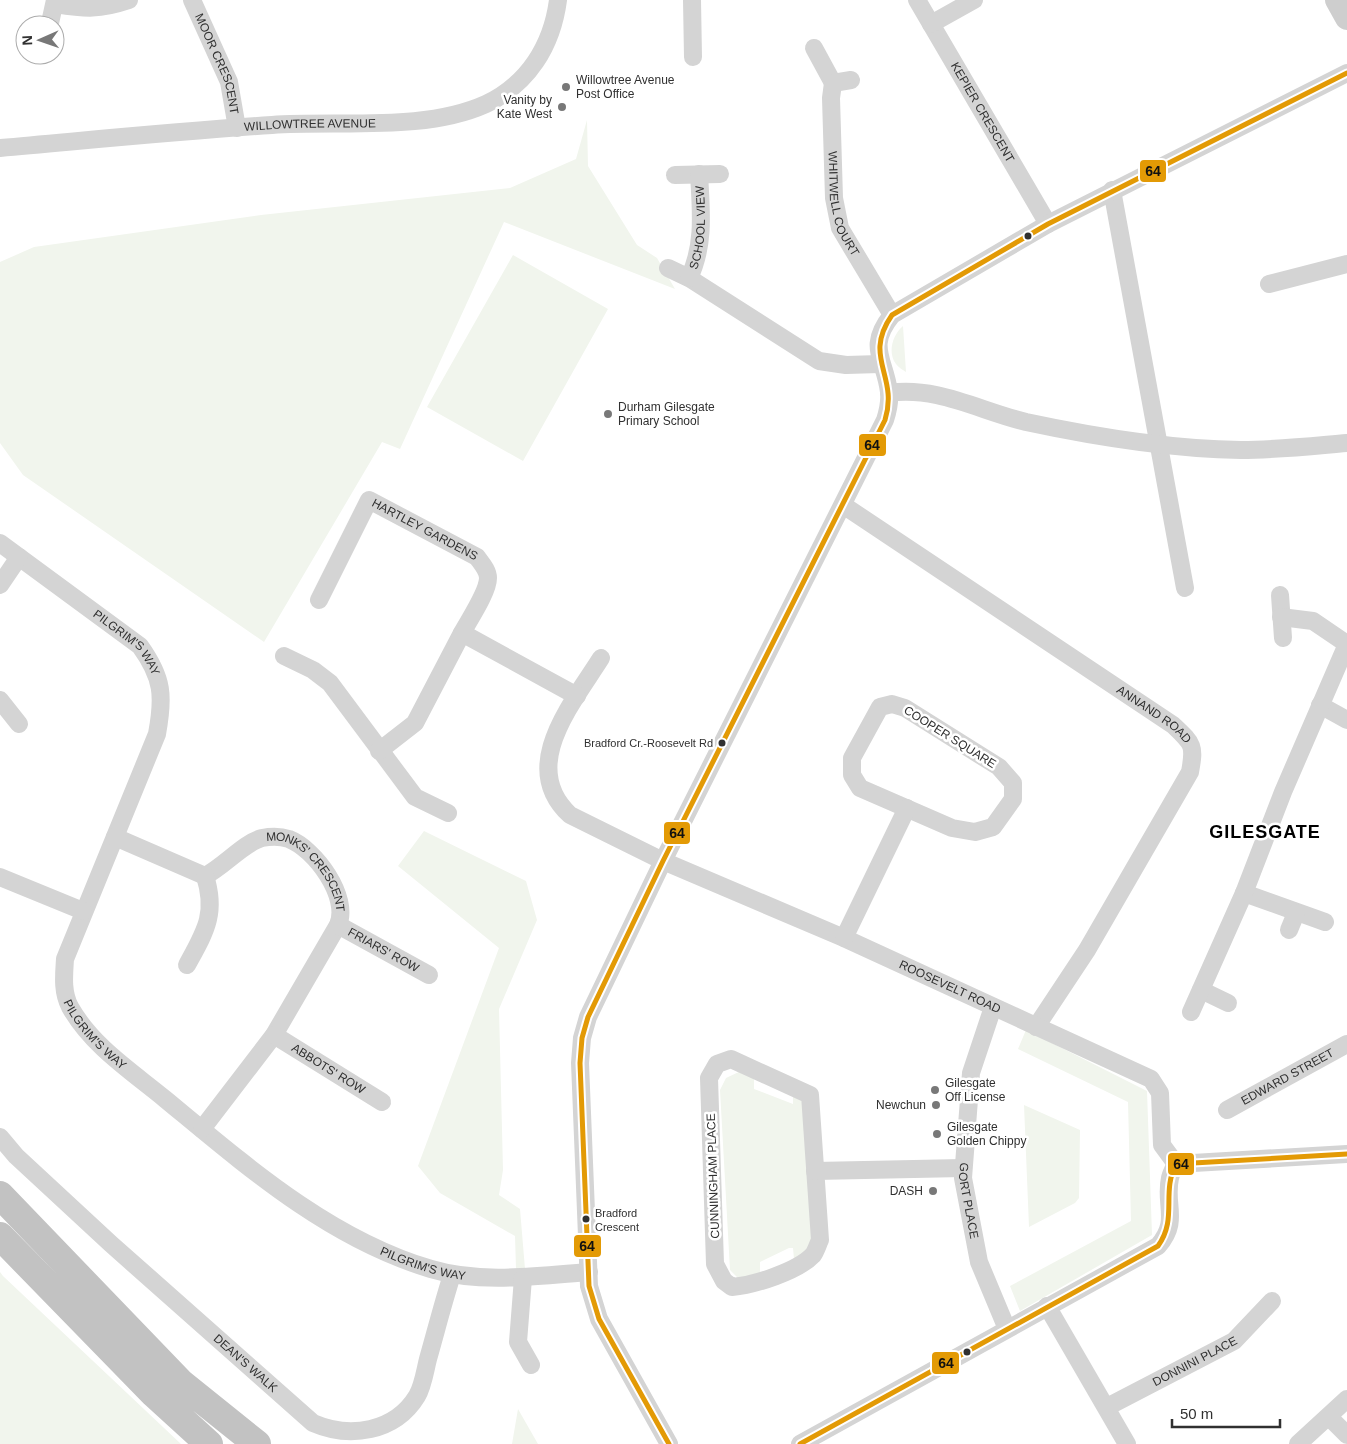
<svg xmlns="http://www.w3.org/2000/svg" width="1347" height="1444" font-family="Arial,sans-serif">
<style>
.green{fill:#f1f5ed}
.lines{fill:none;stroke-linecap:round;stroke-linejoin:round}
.street{stroke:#d4d4d4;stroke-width:18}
.secondary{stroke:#cecece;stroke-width:24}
.highway{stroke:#c2c2c2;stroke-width:28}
.bus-1-casing{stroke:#fff;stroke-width:9}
.bus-1{stroke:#e39a05;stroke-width:5}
.poi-dot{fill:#787878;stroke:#fff;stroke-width:2}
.bus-dot{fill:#303030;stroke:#fff;stroke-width:2}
.labels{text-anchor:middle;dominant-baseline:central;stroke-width:5;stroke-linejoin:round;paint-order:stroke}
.bus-label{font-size:11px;fill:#303030;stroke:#fff;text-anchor:end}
.street-label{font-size:12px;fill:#303030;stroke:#fff}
.poi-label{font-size:12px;fill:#303030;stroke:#fff;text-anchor:start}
.district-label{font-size:18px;font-weight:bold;letter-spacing:1px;fill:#000;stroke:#fff}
.line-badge{stroke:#fff;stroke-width:2}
.pale-badge-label{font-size:14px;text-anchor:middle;font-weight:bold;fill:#111}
</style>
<rect width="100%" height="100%" fill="#fff"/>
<!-- green -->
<path class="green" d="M587,120L588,166L637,245L657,258L675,289L504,222L400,449L382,442L264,642L23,475L0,443V262L34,247L261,215L510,188L576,159Z
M513,255L608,309L523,461L427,407Z
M903,326L906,372C903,370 898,367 896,364C887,353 893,334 903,326Z
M424,831L526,881L537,920L499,1009L503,1170L499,1195L520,1209L525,1269H516L515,1236L440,1193L418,1166L499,948L398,866Z
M1026,1030L1147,1091L1152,1235L1020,1311L1010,1286L1131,1221L1128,1102L1018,1049Z
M743,1070L754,1073V1089L793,1104V1092L803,1097L814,1238L810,1251L794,1259L793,1248H789L760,1262V1279L741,1281L730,1270L720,1090L726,1078Z
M1024,1105L1080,1130L1079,1198L1075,1203L1029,1227Z
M0,1272L3,1276L181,1444H0Z
M518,1409L538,1444H512Z"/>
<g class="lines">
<!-- street -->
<g class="street">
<path id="s1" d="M192,0L229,82L237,128"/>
<path d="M692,0L693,57"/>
<path id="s2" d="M917,0L1048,224"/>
<path d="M56,4C86,9 99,10 129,0"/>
<path d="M50,23L55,0"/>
<path d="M931,24L974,0"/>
<path d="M814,48L833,83"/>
<path id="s3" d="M851,80L833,83L831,98L834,198L840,228L892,315"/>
<path id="s4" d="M0,148C91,140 181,131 272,125C340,120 424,132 486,104C528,84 552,46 558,0"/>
<path d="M675,175L720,174"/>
<path d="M1112,190L1185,588"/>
<path d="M668,268L689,278L819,361L846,365L880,364"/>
<path id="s5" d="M689,278C705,245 701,210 699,174"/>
<path d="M1269,284L1347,264"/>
<path d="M889,393C937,386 980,411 1026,422C1096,437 1169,449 1241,450C1276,450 1312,446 1347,443"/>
<path id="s6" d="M843,505L1173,725C1193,744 1195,745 1190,772L1087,950L1036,1027"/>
<path id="s7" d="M0,543L140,646C163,678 164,696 157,734L65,959C64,975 62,992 70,1007C92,1046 131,1071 165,1099C245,1165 329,1239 431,1269C481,1284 537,1276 589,1272"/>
<path d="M0,585L19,557"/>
<path d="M1280,595L1283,638"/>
<path id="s8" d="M319,600L369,500L477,557C481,563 488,570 488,578C488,592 469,620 462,633"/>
<path d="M1281,617L1313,621L1347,644"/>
<path d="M284,656L313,670L330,683L415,797L448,813"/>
<path id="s9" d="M601,658C572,704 518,767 570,815L663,861L844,938L1151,1079L1160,1093L1162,1145L1176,1164"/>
<path d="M0,700L19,724"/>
<path d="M892,704L905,708L999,767L1013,783V799L993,827L975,832L952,828L860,788L852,775V758L880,707Z"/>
<path d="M1320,705L1347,720"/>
<path d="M379,751L415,723L462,633L577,696"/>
<path id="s10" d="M115,837L205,876C223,867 245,842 262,838C272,836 280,836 289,839C315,849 350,897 338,925L274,1035L202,1129"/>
<path d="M0,877L83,911"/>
<path d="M1244,893L1325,922"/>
<path id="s11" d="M338,925L429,975"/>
<path d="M1289,930L1296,913"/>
<path d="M844,938L907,808"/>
<path d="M187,965C205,932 217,914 205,876"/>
<path d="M1201,990L1228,1003"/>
<path id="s12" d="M993,1007L971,1073L963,1178L979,1262L1007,1329"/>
<path d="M1191,1012L1244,893L1283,792L1347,644"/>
<path id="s13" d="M274,1035L382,1102"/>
<path d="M731,1059L810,1095L820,1240C818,1244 816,1251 813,1255C798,1271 755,1285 732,1287L724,1281L715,1264L709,1078L717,1064Z"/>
<path id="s14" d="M1227,1110L1347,1044"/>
<path id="s15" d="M0,1137L16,1156L111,1244L313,1423C350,1439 395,1432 417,1396C423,1386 425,1371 428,1359C436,1331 443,1303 452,1275"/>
<path d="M1176,1164L1347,1154"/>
<path d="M815,1171L963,1168"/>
<path d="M523,1278L518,1342L531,1365"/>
<path d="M1047,1306L1127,1444"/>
<path id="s16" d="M1107,1407L1234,1341L1272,1301"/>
<path d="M1329,1417L1347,1435"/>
<path d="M669,1444L599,1319L589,1286L580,1063L582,1038L588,1017L663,861L885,420C888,411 890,402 889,392C885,359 866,347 892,315L1048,224L1347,73"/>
<path d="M800,1444L1158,1246C1180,1221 1164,1205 1170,1178C1171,1173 1174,1168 1176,1164"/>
<path d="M1298,1444L1347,1399"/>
</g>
<!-- secondary -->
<path class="secondary" d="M1337,0L1347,18"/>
<!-- highway -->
<path class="highway" d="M0,1195L181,1383L257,1444
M0,1236L154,1394L209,1444"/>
<defs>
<path id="bus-1" d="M669,1444L599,1319L589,1286L580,1063L582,1038L588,1017L663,861L885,420C899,375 862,358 892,315L1048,224L1347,73
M800,1444L1158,1246C1178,1218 1161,1193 1176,1164L1347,1154"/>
</defs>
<!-- bus-1 casing -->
<use href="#bus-1" class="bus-1-casing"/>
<!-- bus-1 -->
<use href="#bus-1" class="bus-1"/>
</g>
<!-- markers -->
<g class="poi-dot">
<circle cx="566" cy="87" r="5"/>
<circle cx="562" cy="107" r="5"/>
<circle cx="608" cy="414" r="5"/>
<circle cx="935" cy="1090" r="5"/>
<circle cx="936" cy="1105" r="5"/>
<circle cx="937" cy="1134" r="5"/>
<circle cx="933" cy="1191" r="5"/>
</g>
<g class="bus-dot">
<circle cx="1028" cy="236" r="4.5"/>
<circle cx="722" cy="743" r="4.5"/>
<circle cx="586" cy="1219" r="4.5"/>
<circle cx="967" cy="1352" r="4.5"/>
</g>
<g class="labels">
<!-- bus labels -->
<g class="bus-label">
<text x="713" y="743">Bradford Cr.-Roosevelt Rd</text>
<text x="595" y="1213" text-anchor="start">Bradford<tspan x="595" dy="14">Crescent</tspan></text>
</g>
<!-- street labels -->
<g class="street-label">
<text stroke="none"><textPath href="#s1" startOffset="69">MOOR CRESCENT</textPath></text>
<text stroke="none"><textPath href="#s2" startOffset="130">KEPIER CRESCENT</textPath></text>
<text stroke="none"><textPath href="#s4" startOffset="311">WILLOWTREE AVENUE</textPath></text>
<text stroke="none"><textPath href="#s3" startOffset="141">WHITWELL COURT</textPath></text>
<text stroke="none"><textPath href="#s5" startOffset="52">SCHOOL VIEW</textPath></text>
<text stroke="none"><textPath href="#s8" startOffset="175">HARTLEY GARDENS</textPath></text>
<text stroke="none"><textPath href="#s7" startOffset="162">PILGRIM'S WAY</textPath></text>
<text stroke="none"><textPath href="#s6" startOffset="375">ANNAND ROAD</textPath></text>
<text transform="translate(950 737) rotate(32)">COOPER SQUARE</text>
<text stroke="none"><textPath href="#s10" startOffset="229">MONKS' CRESCENT</textPath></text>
<text stroke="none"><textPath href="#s11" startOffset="52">FRIARS' ROW</textPath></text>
<text stroke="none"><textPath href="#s9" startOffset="594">ROOSEVELT ROAD</textPath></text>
<text stroke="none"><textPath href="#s7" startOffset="596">PILGRIM'S WAY</textPath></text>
<text stroke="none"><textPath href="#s13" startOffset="64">ABBOTS' ROW</textPath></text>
<text stroke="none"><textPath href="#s14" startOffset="69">EDWARD STREET</textPath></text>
<text transform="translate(713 1176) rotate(-92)">CUNNINGHAM PLACE</text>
<text stroke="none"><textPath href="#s12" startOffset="198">GORT PLACE</textPath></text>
<text stroke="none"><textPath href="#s7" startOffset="1001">PILGRIM'S WAY</textPath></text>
<text stroke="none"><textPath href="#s16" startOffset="99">DONNINI PLACE</textPath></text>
<text stroke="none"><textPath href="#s15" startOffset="334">DEAN'S WALK</textPath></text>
</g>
<!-- poi labels -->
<g class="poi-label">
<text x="576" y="80">Willowtree Avenue<tspan x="576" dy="14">Post Office</tspan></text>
<text x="552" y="100" text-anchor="end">Vanity by<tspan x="552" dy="14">Kate West</tspan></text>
<text x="618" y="407">Durham Gilesgate<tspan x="618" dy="14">Primary School</tspan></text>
<text x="945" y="1083">Gilesgate<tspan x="945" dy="14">Off License</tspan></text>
<text x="926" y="1105" text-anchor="end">Newchun</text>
<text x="947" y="1127">Gilesgate<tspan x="947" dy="14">Golden Chippy</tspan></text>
<text x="923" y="1191" text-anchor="end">DASH</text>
</g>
<!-- district labels -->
<g class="district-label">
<text x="1265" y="832">GILESGATE</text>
</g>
</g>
<g class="line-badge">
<rect x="1139" y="159" width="28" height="24" rx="5" fill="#e39a05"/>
<rect x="858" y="433" width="29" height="24" rx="5" fill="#e39a05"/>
<rect x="663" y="821" width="28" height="24" rx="5" fill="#e39a05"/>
<rect x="1167" y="1152" width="28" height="24" rx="5" fill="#e39a05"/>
<rect x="573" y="1234" width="29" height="24" rx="5" fill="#e39a05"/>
<rect x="931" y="1351" width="29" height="24" rx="5" fill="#e39a05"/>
</g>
<g class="pale-badge-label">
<text x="1153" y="176">64</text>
<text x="872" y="450">64</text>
<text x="677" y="838">64</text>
<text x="1181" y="1169">64</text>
<text x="587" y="1251">64</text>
<text x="946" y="1368">64</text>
</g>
<!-- north arrow -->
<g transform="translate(40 40) rotate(268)"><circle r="24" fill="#ffffff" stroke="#acacac"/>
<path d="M0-4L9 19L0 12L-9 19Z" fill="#787878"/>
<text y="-8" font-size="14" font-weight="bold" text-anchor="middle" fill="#303030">N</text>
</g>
<!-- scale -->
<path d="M1172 1419v8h108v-8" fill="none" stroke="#303030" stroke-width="2.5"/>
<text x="1180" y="1419" font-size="15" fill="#303030" stroke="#ffffff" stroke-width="4" paint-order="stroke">50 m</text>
</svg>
